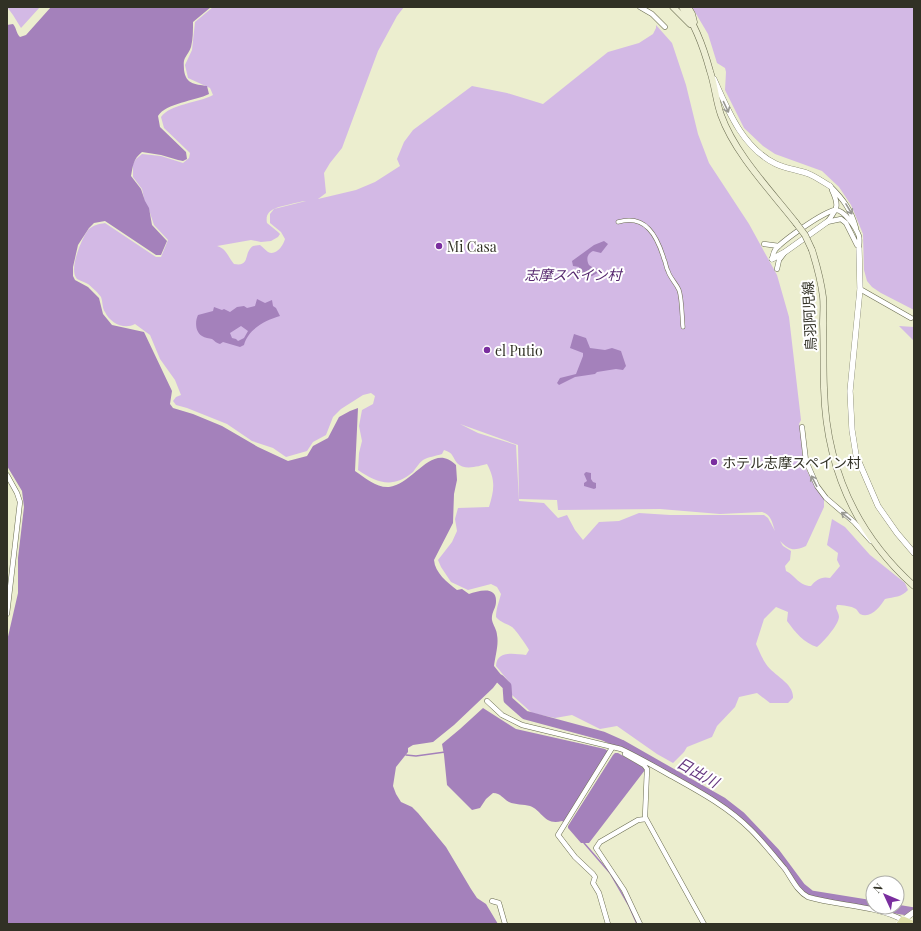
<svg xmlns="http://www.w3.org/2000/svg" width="921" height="931" font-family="'Playfair Display','Noto Sans JP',serif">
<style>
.green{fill:#d3b9e5;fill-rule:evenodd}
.water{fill:#a481bb;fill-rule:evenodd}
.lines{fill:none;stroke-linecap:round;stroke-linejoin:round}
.stream{stroke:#a481bb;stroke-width:1.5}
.river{stroke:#a481bb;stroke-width:9}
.pedestrian-casing{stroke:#6a6c51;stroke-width:4.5}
.minor-casing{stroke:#6a6c51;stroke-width:5.5}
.tertiary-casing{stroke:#6a6c51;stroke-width:6}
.secondary-casing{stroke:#6a6c51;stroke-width:7}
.primary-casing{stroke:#fff;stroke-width:8}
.pedestrian{stroke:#fff;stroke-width:3.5}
.minor{stroke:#fff;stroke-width:4.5}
.tertiary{stroke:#fff;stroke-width:5.5}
.secondary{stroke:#eeefd4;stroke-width:6}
.primary{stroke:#dddfa8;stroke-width:7}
.secondary-bridge-casing{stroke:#6a6c51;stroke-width:7;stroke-linecap:butt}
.secondary-bridge{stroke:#eeefd4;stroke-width:6}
.oneway{stroke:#989892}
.poi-dot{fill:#7a2e9f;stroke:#fff;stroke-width:1.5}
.labels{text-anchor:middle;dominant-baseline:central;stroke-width:4;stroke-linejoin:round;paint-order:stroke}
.poi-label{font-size:14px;fill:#313125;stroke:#fff;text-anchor:start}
.park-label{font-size:14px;font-style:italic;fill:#55276e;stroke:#fff}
.street-label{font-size:14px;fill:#313125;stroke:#fff}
.water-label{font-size:15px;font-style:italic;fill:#64367e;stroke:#fff}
</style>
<rect width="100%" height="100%" fill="#eceecf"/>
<!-- green -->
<path class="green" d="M7,7H40L21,28L13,15Z
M213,7H404L397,16L378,51L342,148L330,163L324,173L326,193L318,199L356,190L375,182L400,166L397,159L404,142L413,130L472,86L507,93L543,104L608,52L639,43L653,34L656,28V25L672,43L686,85L698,134L709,163L749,224L777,275L789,317L801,420L799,424L802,431L803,463L814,484L824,499V507L806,546C794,551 790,551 780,541L783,546L791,551L790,560L785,566L786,571C796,576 799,586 811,586C816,580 821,576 830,578L840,566L837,560L838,553L827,545L832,519L845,527L870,555L905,583L908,590C902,597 894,597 885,599C880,607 871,619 860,614C859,613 857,610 856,609C851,606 843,605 837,605L836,608C837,611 839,614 839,617C838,626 823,642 817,647C804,643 795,632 787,621L788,612L776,607L764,619L756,644C759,651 762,658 766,664C774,676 794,683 793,698L788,703H770L757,693L739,697L735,707L717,726L712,737L687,747L684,752L673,763L657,754L617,726L600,729L572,715L555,718L532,713L512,695L510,683L496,666C497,650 514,654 526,655L529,650C528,647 515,629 512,627C506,623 501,623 496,617C496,609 499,602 501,594L497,587L491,584L468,590L451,582L441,567L438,560L452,542L457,531L455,519L458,508L489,507C494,490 496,481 487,464C479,466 464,471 457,463C452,457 454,453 444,450L442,454C436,456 428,457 423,460C419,463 416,468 413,472C393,489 377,483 358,470L359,453L362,441L359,426L362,410L373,404L375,396L371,393L363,395L341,409L333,417L326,435L313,442L307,451L286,457L273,448L252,441L227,424L187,408L176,405L173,401L176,397L181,395L175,380L160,359L150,335L135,324C124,330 110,323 105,312C102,308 103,302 101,297C99,294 92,287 88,284C85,282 80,281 77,279C68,270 82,238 88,230C93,225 99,224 105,223L156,257H161L168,240L154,225L149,210L145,203L142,189L133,177V164L136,159L142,154L161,156L183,163L189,158L190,153L164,128L161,117C170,104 198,103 213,95L210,88L188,78L185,65L192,50L195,22ZM306,201L274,209L270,214V223L281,232L285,239C283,246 276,256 268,252C265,250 263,247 260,245L253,246C243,253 251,267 234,264C228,257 227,249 217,246L251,240L261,242L271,241L278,237L280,234L278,232L267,223C264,208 280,207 291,204C296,203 302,201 306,201ZM460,424L518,445L519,499L557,500L558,510L660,509L720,514L762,512C772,515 772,523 775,531L768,518L764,515H670L639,513L619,521L599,522L583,540L575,530L567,515L558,518L544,503L519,501L516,445L478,433Z
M692,7H914V310L881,293L872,287L867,281L864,270L863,234L851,205L839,187L822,171L775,154L763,146L744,128L725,90L726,72L725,68L717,63L708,34Z
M899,326L914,327V341Z"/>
<!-- water -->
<path class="water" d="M51,7H211L193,22C193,31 193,39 191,47C190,51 187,54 185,58C183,62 184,66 184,70C186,84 194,84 207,86L209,94C195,101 166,103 158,116L160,127L186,152L187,159L183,161L178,160L161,155L142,152C133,159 133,166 131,176L141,189L145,201L149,208L152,225L167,241L161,255H156L105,221L94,223L89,228L78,245L73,267V276L75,280L88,287L99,298L103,314L112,325L144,332L172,391L170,404L173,408L193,414L222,426L258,447L288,461L307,456L313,446L328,438L339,417L350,411L358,408L355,471C365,478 377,488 389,487C414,484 432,441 456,465L457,480L454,494L453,523L434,560C435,573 447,582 457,590L462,589L469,594C478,591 497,585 496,602C496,608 491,613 492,620C493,625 497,630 497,635C499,644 495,657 494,666L502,676L493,688L454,725L433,742L413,745L408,748V752L396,767L393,786L396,794L401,802L412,807L418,813L446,847L471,889L477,898L486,904L498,924H7V641L18,593V558L24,507L22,491L7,466V25L13,24C17,29 16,33 20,37L26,35Z
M604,241L608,244L601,253L593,251C587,254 586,259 589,265L595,269L599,268L601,271L592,276L583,278L579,273L580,270L579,267L573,266L572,261L594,245Z
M257,299L265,303L272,300L273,306L276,308L280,316C266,320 248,329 244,345L240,347L223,342L220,344C216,343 215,341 212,339C209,338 205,338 202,336C195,332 195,321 198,315L213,311L214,307L222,310L224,309L230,312L237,307L244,306L247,308L255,306ZM241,326L248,331L244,338L238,341L236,339L232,338L230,333Z
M574,334L586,338L590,348L605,350L612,348L621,351L626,366L623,370L616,369L597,372L595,374L575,377L559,385L557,383L560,378L576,374L583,356V353L570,348Z
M586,472L591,473V479L593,482L596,483V488L594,489L584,486V483L587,481L584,474Z
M483,708L516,729L605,749L609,752L565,823L562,821C544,826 542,810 530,806C524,804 515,805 509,802C503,799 501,793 493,793L486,799L480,808L472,810L447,785L444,755L442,744L460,729Z
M615,753H618L641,766L645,770L589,843H581L568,828V826L613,755Z"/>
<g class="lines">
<!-- stream -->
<path class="stream" d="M406,755L416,756L445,752
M584,843L610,873L629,906L637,924"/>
<!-- river -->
<path class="river" d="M500,679L507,686L508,700L525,715L603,736L621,744L723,802L741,816L775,852L801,887L811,895L873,905
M884,907L914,912"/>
<defs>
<path id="pedestrian" d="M618,222C646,214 657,236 664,259C666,263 666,268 668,271C670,278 676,283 679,290C682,298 682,318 683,327"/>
<path id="minor" d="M640,7L652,14L665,27
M830,186C844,200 851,210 856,228
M828,221C838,208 839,205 832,190
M827,222L841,219L846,223L857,245
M764,244L779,246
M772,259C773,256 773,253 775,250C782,241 823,212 835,210C844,209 856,228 859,236C860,240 859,245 859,249
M777,269L779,260L785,252
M860,289L911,318
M802,427L806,461L817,486L826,498L854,522L871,541
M7,475L17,493L20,502L7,614
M487,701L502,715L522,725L621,749C640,758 657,768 675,778C702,793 729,808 751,830C763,842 774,856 785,869C792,879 797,891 808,897C839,906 874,905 903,920
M625,754L644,765L647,769L645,817L704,924
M492,901L499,903L505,924
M608,924L599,893L593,883L595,877L593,874L575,857L558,835L612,748
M640,924L624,890L596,848L600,842L638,820L646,819"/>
<path id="tertiary" d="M714,79C728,111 743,148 776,164C787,169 799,170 809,174C816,177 823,182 830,186
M859,249L860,289L850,391L852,430L856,455L878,506L897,533L914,553
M772,259L785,252L827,222
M903,920L914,912"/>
<path id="secondary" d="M673,7L690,24
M682,7C696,25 704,49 710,71C715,86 716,101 721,115C735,154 771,191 796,223
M688,7L692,14L694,22
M812,250C817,266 821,281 823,297C824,306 823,315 823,324C824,346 823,367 824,388C826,467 855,533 914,586"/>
<path id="primary" d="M900,924L903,920L912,924"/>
</defs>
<!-- pedestrian casing -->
<use href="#pedestrian" class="pedestrian-casing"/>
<!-- minor casing -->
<use href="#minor" class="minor-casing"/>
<!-- tertiary casing -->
<use href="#tertiary" class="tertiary-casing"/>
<!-- secondary casing -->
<use href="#secondary" class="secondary-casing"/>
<!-- primary casing -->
<use href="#primary" class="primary-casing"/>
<!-- pedestrian -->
<use href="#pedestrian" class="pedestrian"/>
<!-- minor -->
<use href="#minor" class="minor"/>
<!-- tertiary -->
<use href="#tertiary" class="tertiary"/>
<!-- secondary -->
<use href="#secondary" class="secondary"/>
<!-- primary -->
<use href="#primary" class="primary"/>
<defs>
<path id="secondary-bridge" d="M796,223L805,235L812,250"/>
</defs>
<!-- secondary-bridge casing -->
<use href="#secondary-bridge" class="secondary-bridge-casing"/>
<!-- secondary-bridge -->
<use href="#secondary-bridge" class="secondary-bridge"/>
</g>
<!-- one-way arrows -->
<defs><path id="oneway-shaft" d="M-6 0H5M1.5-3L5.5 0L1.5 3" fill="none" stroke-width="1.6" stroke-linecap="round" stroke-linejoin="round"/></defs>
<g class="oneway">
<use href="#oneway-shaft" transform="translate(726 107) rotate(65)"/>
<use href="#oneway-shaft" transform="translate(849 209) rotate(59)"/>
<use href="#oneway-shaft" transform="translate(814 481) rotate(-117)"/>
<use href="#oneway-shaft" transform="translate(846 516) rotate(-140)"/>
</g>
<!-- markers -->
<g class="poi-dot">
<circle cx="439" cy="246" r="4"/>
<circle cx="487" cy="350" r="4"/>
<circle cx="714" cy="462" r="4"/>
</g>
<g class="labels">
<!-- poi labels -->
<g class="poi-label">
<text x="447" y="246">Mi Casa</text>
<text x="495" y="350">el Putio</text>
<text x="722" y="462">ホテル志摩スペイン村</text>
</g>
<!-- park labels -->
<g class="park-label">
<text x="573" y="274">志摩スペイン村</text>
</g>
<!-- street labels -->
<g class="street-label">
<text transform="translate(809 316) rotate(-93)">鳥羽阿児線</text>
</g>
<!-- water labels -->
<g class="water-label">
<text transform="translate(698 772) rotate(29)">日出川</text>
</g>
</g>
<!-- border -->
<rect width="921" height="931" fill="none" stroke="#313125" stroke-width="16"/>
<!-- north arrow -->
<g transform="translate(885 895) rotate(314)"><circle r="19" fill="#ffffff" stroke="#adada8"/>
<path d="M0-3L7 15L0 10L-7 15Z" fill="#7a2e9f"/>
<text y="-6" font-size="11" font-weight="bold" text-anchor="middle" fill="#313125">N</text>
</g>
</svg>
